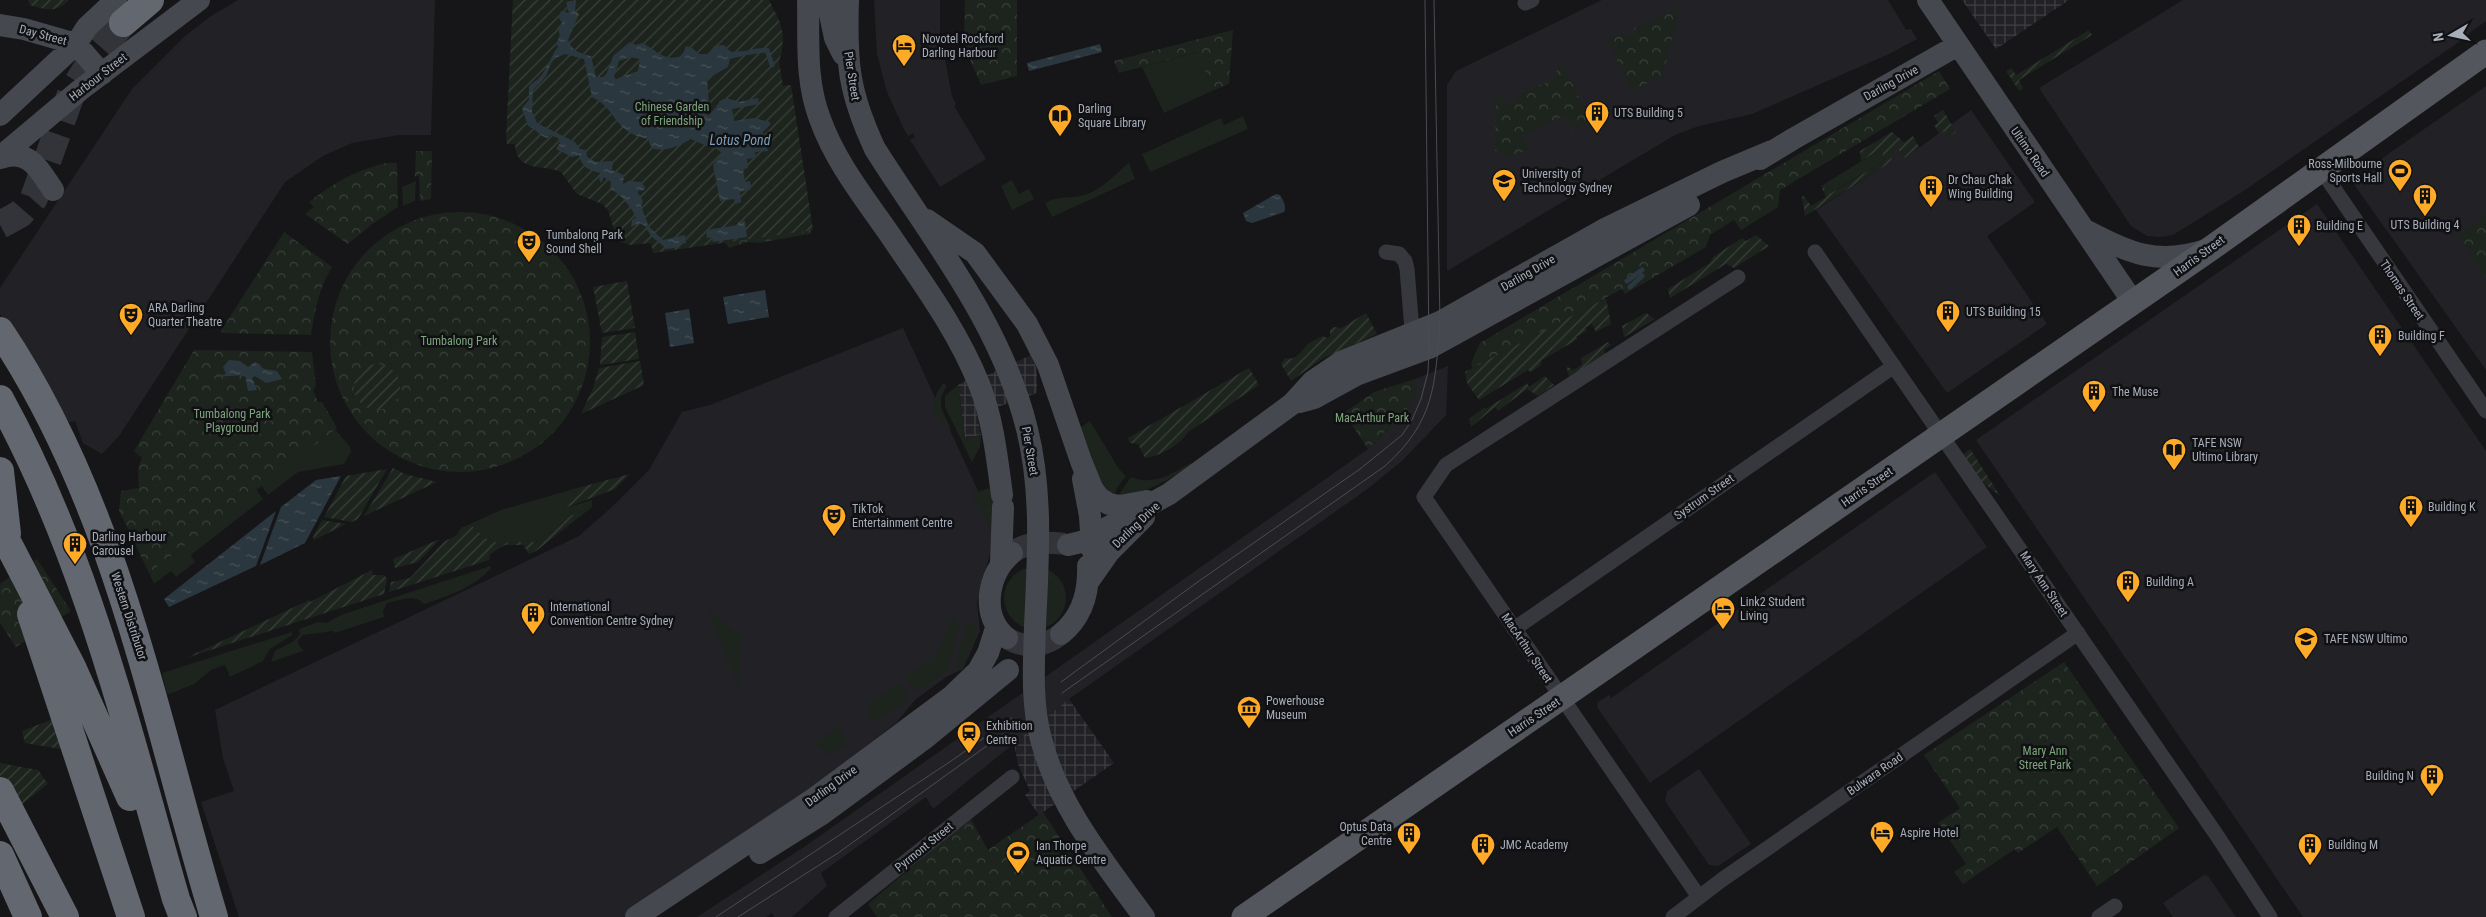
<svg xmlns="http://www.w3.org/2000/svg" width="2486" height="917" font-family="'Roboto Condensed',sans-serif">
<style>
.built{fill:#222226}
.industrial{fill:url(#industrial-grid)}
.grass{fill:#1c241d}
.forest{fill:url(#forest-crowns)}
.garden{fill:url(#garden-furrows)}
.water{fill:url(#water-ripples);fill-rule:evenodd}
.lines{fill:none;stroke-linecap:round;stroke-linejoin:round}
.stream{stroke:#2b373e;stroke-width:5}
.secondary-tunnel{stroke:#333439;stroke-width:22;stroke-dasharray:22 11;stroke-linecap:butt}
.highway-tunnel{stroke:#333439;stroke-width:28;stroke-dasharray:28 14;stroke-linecap:butt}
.street{stroke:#37383e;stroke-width:15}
.secondary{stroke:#45484e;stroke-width:22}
.primary{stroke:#53565d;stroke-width:25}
.highway{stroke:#63676f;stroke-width:28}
.tram{stroke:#4a4d53;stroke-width:1}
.labels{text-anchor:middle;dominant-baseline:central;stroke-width:5;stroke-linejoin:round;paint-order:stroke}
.street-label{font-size:12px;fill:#a7aeba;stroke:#111114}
.poi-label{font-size:12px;fill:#a7aeba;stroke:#111114;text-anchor:start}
.park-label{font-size:12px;fill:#7da67d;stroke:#111114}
.water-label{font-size:14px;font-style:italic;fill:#7b9fb8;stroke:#111114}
</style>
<defs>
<pattern id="industrial-grid" width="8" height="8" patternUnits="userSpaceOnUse" patternTransform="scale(1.25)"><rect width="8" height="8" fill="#222226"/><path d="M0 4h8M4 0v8" fill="none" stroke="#3f4043"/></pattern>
<pattern id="forest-crowns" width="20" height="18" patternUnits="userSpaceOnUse" patternTransform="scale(1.25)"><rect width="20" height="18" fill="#1c241d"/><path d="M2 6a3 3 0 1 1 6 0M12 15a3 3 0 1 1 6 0" fill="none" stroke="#3a413c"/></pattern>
<pattern id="garden-furrows" width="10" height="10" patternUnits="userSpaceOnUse" patternTransform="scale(1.25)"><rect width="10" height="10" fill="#1c241d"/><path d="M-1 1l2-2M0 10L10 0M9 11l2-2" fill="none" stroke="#3a413c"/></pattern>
<pattern id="water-ripples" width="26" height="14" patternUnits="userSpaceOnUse" patternTransform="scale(1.25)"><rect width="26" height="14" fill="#2b373e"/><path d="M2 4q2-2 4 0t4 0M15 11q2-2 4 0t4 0" fill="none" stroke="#475158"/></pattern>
</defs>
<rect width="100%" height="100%" fill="#161619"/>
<!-- built -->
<path class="built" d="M238,0H435L431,135H399L352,143L323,156L285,182L119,436L102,454L83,443L75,421L52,426L29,381L0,314V288L132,89L185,36L211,16Z
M874,0H940V34L952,96L956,104L954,106L986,159L940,187L910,140L915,137L913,133L908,136L903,127L887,92L877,54Z
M1602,0H1888L1906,30L1911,29L1917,39L1889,54L1752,114L1699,126L1675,135L1447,271V85L1456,71Z
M2183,0H2486V21L2468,34L2469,35L2242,192L2173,235L2160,237L2147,236L2131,226L2039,88Z
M2486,86V370L2351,180Z
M1971,110L2035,202L1987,236L2047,324L1947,393L1816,210L1891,162L1893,150L1896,147L1905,158Z
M2317,204L2486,451V917H2303L1976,440Z
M903,328L996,530L977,603L980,631L963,669L946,677L915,700L897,722L751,834L623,917H239L201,802L234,791L223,758L215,710L579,536L613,506L649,470L682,412L710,405Z
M1448,366L1446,415L1402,461L1366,490L1069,699L933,809L926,797L821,873L827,886L792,917H774L772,913L766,917H697L807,845L1368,449L1386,432L1415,396V379Z
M1935,472L1987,547L1650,783L1597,707L1598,702L1609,695L1611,698Z
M1699,769L1751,844L1718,866L1709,865L1665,801L1667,791Z
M2204,875L2208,876L2236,917H2173L2163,903Z"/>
<!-- industrial -->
<path class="industrial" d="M1962,0H2069L1996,49Z
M1031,355L1037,370V393L977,414L981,435L965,438L958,385L981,372L983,377Z
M1069,699L1114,763L1039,815L1025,795L1030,791L1018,764L1014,743Z"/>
<!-- grass -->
<path class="grass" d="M1198,52L1214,90L1164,113L1142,67Z
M1243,116L1248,129L1150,172L1142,154L1221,118L1224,125Z
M1881,149L1884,161L1830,193L1821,186Z
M1129,163L1135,179L1052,217L1045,203C1062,194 1071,200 1087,194C1102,189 1116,173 1129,163Z
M1012,180L1019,194L1029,189L1034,199L1012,210L1001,186Z
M416,181L415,201L403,206L402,187Z
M943,383L947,386C935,404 943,411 951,429C931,416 929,403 943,383Z
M958,385L965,438L981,435L980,447L972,462L945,407V396Z
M1090,421L1119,469L1126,476L1117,488L1114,498L1104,495L1077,430Z
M335,429L350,447L351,452L344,464L298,472L268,495L261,485Z
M1191,463L1192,465C1168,480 1146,494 1117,497L1131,477C1154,486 1171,474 1191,463Z
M994,487L996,508L991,530L971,493Z
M577,488L566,508L592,500V507L572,515L537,542C521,541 502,545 489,540C482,537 476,529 470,524L501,510Z
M256,489L263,499L191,555L195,562L176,577L171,571L154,584L149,573Z
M490,566L491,568C474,588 448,596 424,604C415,593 398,601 387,603L383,612L384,617L335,633L333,631L303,635L297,642L303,651L271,662L275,651L294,641L300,634L299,629L318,622L327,623L341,615Z
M1004 598a31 31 0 1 1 62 0a31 31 0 1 1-62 0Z
M709,612H711L742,637L738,686Z
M954,615L959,628L949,669L916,692L905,677L936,656Z
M977,620L975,642L964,657L966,662L962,668L955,671L966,626Z
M292,632V635L270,649L263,661L230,677L225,665L211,670L194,684L167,695L162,673Z
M900,683L910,699L873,723L868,715L870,703Z
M840,725L846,744L830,755L814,743Z"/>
<!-- forest -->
<path class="forest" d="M965,0H1017V76L981,85L964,46Z
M1681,7L1662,76L1631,91L1608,40L1625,32L1629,38L1637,34L1634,28Z
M1233,30L1229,84L1214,90L1197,52L1119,73L1114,61Z
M1564,65L1589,121L1572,129L1565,115L1523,135L1529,149L1508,158H1503V151H1495L1496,97L1500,95L1501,100L1507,104H1514L1519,94L1559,77L1556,69Z
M1939,71L1950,89L1780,190L1778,207L1741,230L1734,220L1710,235L1706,247L1625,294L1622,289L1473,369L1471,363L1480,343Z
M416,151H432L431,199L420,201L419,175L415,177Z
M386,163H397L398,207L371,225L348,244L305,214L314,207L309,202C333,183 356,170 386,163Z
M330 342a130 130 0 1 1 260 0a130 130 0 1 1-260 0Z
M2486,215V277L2457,235Z
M812,227L810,234L758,243L748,242L729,248L722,239Z
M284,232L332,267C319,288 315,310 311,335L223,333L221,331Z
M194,350L312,352L316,385L313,390L318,402H322L337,428L149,573L119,511L121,491L139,488L138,468L142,458L134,451Z
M1415,379V396L1403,415L1368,449L1344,413L1374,392Z
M37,559L71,611L16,647L0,623V584Z
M2064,662L2179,828L2097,886L2057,827L2018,853L2015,849L1963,884L1954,872L1966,864L1938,823L1960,808L1924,755Z
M1043,812L1112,917H877L868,904L970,818L988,850Z"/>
<!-- garden -->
<path class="garden" d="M28,0H68V1C57,13 44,10 30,5Z
M513,0H769L780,22L783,35L782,52L779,61L783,86L791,85L813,230L653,253L651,243L630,245L621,242L616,236L608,210L602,204L577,194L561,172C543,164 516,173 515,144H507L506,137Z
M2089,30L2092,35L2019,80L2023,88L2019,91L2006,71L2011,68L2016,75Z
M1943,110L1956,132L1946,138L1943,131L1939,133L1934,125L1938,123L1934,116Z
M1892,132L1904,142L1913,136L1919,147L1905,158L1896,147L1893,150L1891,162L1805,216L1802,197L1804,196L1811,206L1826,197L1821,186L1831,193L1884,161L1881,149L1861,161L1860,151Z
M1756,235L1769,246L1734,268L1726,264L1670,298L1668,289L1710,263L1713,257L1742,238L1746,241Z
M627,281L635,328L602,333L593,287Z
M1606,298L1611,324L1596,332L1592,324L1585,328L1587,331L1576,337L1578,339L1542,360L1540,366L1531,372L1528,370L1479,400L1467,383L1465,372Z
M1366,313L1377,334L1322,359L1291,381L1281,364L1285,358C1296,362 1302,350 1308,344C1312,341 1318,338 1323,336L1327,338L1330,336V330L1334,327L1341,328Z
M1646,313L1655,319L1624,337L1622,326Z
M635,332L639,359L600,365L602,337Z
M1608,342L1611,345L1604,350L1606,356L1570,379L1566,366L1573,370L1582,365L1581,358Z
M640,361L644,385L581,414L593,388L599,368Z
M354 387a23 23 0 1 1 46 0a23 23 0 1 1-46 0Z
M1249,368L1259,385L1188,432C1179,446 1160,456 1145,458L1138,444L1130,443L1128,438Z
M1545,376L1554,385L1538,396L1527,389L1498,411L1495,407L1471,427L1469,419L1485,407L1486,409L1527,383L1529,387Z
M1970,449L2001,497L1980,480L1962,455Z
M393,468L405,474L437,482L364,516Z
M387,469L358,519L352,522L324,517L346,476Z
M630,474L615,489L565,508L577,488Z
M592,507L536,551L529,554L523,545H505L490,554L489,560L389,592L391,582L410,578L445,541L456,536L461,528L470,524C476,529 482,537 489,540C502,545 521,541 537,542L572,515Z
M322,520L346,524L314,540L313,537Z
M440,539L418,562L395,568L393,559Z
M372,570L373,575H384L387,579L384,594L186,658L309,600L310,602Z
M58,717L67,750L25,743L22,731Z
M0,763L38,770L48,784L21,805L0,802Z"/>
<!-- water -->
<path class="water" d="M569,1H576L575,10L579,14L568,40C573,52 580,53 591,56L596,77H603L607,73L613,56L630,42L636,45L642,43C657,50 663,62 682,56L686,46L691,47L699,54H709L714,46L724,45L731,52L755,50L756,53L730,59L728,67L707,79L709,104L705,112L709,117L720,101L726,98L739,102L758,98L759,104L732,109L734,121L754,118L770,122V125L763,132L768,151L755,152L756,158L747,159L748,168L743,169L745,182L750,181L751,189L740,192L741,202L735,204L734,199L720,201L713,165L722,153L713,146L711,148L691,139C681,145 662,154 651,147L648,139C641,137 632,135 626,130C611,118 612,107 592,97L584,59L565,54L553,59L546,76L533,90L532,111L537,123L575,142L580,149L586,150L587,157L596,162L613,161L612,170L624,175L623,184L629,181L641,182L645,187L644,190L638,191V193L643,201L641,206L649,227L663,240L685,235L686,243L680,244V247L667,249L651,236L645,226L640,223L631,227L632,220L636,218C633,209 620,193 610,189L611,182L604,177L601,183L599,179L601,173C590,171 581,167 579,155L572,157L556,149L560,143L558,138L550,135L547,138C538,135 536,129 528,126L522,108L529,100V87C531,83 536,82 540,77C547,70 551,55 558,47L556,43C560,38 561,33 557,28L562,23L559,18L561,11L569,13L566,3ZM630,57L640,59L638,71L616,79L614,77L619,61Z
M1100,44L1102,52L1029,71L1027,63Z
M1276,194L1280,195C1283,200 1287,207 1284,212L1252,223L1246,221L1243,213Z
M745,221L747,237L713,242L712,237L707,238L706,230L738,225V222Z
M765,290L769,317L728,324L723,297Z
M689,309L694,343L670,347L665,313Z
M229,360L240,361L248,367L255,362L264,369L277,371L282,379L266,383L255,376L252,378L257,390L248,391L245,375L213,377L226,374L223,367Z
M341,476L305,543L260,565L281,507L316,480Z
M276,511L256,566L169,607L164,599Z"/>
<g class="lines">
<!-- stream -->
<path class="stream" d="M750,52L767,50L772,65
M1627,281L1642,270
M1630,287L1642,276"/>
<!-- secondary-tunnel -->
<path class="secondary-tunnel" d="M1012,553C1026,541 1048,542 1066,544
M1008,639C1027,649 1044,647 1061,634"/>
<!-- highway-tunnel -->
<path class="highway-tunnel" d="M0,225L20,214L34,198L71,94L96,54L123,23"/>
<!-- street -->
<path class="street" d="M1525,3L1532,0
M2320,168L2486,411
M1386,252L1399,254L1405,261L1407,269L1413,342
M1815,252L2218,837L2270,917
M1514,629L1894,366
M1699,897L1424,497L1446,465L1738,277
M836,917L1012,777
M1673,917L1723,879L2078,633
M2099,917L2115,906"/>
<!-- secondary -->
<path class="secondary" d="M808,0C809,41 805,80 820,119C835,161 863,196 888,232C921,281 957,329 979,384C993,419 997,458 1002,495
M827,0L835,38L843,54
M848,0C846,62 848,91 875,149C932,239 1001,323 1027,429C1043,493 1038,560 1035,626C1034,663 1031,703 1041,739C1058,806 1104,862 1144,917
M1928,0L2133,302
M0,25L24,29L76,44L102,74
M0,115L76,44L87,27L116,0
M0,157L80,90L199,0
M0,158C29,148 38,168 53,190
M1760,159L1793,139L1958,45
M927,220L975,253L1027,324L1048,365L1081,461L1092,488L1099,498L1109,504L1120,506L1147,501
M2087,231C2130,253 2157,266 2206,250
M1299,402L1314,398L1356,375L1429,348L1689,205
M1083,479L1090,516L1092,549
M1068,545L1081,542L1169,494L1292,404L1313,381L1341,362L1440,322L1603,230L1722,172L1772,151
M1001,563L1003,507
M1088,582L1109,552L1144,517
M1061,634C1082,617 1089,592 1088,566
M1007,638C980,617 987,573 1012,553
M760,853L822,814L924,739L1008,670
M636,917L812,800L952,696L978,671L988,653L996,628"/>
<!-- primary -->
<path class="primary" d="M1244,917L2210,249L2486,52"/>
<!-- highway -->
<path class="highway" d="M123,23L150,0
M0,331C118,507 154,718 214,917
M0,399C86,555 127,729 176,899L183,917
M0,471L7,534
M0,528L72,667L130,797
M31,614L131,917
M0,791L65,917
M0,855L28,917"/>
<!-- tram -->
<path class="tram" d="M1061,682L1199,581L1360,469L1402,435L1412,420L1421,399L1428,372L1429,348L1425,0
M1062,693L1385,466C1435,421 1435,385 1440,322L1434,0
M716,917L954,759L1012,718
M738,917L838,853L1013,727"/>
</g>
<!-- icons -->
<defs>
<symbol id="hotel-pin" viewBox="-11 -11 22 30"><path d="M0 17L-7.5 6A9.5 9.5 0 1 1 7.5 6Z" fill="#ffab28" stroke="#111114"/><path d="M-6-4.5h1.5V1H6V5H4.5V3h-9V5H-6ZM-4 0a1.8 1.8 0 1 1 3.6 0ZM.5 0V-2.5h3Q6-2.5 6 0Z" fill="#111"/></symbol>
<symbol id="building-pin" viewBox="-11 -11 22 30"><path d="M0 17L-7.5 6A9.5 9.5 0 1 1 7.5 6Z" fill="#ffab28" stroke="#111114"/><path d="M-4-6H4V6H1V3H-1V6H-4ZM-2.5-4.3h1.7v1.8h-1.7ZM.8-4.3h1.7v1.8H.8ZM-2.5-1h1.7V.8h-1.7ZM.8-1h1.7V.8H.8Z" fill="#111"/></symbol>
<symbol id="library-pin" viewBox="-11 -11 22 30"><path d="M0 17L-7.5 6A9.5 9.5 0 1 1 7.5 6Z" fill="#ffab28" stroke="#111114"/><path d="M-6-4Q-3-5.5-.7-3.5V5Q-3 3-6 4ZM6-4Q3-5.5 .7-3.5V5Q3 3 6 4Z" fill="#111"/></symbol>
<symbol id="stadium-pin" viewBox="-11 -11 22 30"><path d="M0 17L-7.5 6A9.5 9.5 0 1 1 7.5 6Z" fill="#ffab28" stroke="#111114"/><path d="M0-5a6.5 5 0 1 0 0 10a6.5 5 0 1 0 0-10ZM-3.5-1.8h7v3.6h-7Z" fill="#111"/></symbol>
<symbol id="university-pin" viewBox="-11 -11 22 30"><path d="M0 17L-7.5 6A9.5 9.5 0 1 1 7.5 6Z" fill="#ffab28" stroke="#111114"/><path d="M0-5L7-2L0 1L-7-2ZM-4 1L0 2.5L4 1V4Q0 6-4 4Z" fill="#111"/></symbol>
<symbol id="theatre-pin" viewBox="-11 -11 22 30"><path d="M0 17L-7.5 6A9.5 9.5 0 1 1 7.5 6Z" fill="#ffab28" stroke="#111114"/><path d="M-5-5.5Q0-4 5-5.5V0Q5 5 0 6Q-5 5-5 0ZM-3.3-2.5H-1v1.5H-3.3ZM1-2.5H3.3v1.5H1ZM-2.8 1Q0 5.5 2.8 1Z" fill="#111"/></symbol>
<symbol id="museum-pin" viewBox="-11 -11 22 30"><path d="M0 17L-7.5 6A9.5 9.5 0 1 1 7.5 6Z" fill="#ffab28" stroke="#111114"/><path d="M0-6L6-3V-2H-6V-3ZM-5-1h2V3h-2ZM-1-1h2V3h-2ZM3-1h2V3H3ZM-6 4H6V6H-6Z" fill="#111"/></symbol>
<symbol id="station-pin" viewBox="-11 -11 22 30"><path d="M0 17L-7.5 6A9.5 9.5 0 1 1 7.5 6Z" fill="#ffab28" stroke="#111114"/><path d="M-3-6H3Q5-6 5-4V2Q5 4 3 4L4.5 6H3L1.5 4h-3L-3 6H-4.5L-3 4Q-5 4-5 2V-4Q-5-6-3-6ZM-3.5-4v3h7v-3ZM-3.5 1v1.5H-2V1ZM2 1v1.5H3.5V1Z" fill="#111"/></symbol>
</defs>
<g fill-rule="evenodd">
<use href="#hotel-pin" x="890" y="32" width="28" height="38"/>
<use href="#building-pin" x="1583" y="99" width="28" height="38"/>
<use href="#library-pin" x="1046" y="102" width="28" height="38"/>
<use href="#stadium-pin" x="2386" y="157" width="28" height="38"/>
<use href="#university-pin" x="1490" y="167" width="28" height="38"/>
<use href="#building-pin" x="1917" y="173" width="28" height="38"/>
<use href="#building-pin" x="2411" y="182" width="28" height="38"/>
<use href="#building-pin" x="2285" y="212" width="28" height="38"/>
<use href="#theatre-pin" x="515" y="228" width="28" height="38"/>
<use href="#building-pin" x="1934" y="298" width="28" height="38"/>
<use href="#theatre-pin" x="117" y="301" width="28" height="38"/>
<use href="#building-pin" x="2366" y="322" width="28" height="38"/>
<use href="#building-pin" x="2080" y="378" width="28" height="38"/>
<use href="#library-pin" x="2160" y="436" width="28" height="38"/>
<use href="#building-pin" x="2397" y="493" width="28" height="38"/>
<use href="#theatre-pin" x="820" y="502" width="28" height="38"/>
<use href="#building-pin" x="61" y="530" width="28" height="38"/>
<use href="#building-pin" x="2114" y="568" width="28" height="38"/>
<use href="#hotel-pin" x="1709" y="595" width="28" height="38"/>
<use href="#building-pin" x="519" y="600" width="28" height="38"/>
<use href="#university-pin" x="2292" y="625" width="28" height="38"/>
<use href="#museum-pin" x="1235" y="694" width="28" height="38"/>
<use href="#station-pin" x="955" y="719" width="28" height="38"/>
<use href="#building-pin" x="2418" y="762" width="28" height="38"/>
<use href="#hotel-pin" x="1868" y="819" width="28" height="38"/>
<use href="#building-pin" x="1395" y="820" width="28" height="38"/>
<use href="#building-pin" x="1469" y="831" width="28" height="38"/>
<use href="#building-pin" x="2296" y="831" width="28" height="38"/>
<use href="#stadium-pin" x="1004" y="839" width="28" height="38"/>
</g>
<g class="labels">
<!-- street labels -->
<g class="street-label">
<text transform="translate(43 35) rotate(15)">Day Street</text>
<text transform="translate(852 76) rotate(81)">Pier Street</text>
<text transform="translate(98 77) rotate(-38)">Harbour Street</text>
<text transform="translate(1891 83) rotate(-29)">Darling Drive</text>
<text transform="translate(2030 152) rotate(55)">Ultimo Road</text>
<text transform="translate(2199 256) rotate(-36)">Harris Street</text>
<text transform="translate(1528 273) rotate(-30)">Darling Drive</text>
<text transform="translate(2402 290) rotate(56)">Thomas Street</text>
<text transform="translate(1030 451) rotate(80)">Pier Street</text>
<text transform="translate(1867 487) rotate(-35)">Harris Street</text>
<text transform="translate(1704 497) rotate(-35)">Systrum Street</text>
<text transform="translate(1136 525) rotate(-44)">Darling Drive</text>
<text transform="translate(2044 584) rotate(56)">Mary Ann Street</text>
<text transform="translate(129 616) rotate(72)">Western Distributor</text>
<text transform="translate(1527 648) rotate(56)">MacArthur Street</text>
<text transform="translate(1534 717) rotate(-34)">Harris Street</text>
<text transform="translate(1875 774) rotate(-35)">Bulwara Road</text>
<text transform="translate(831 786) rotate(-36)">Darling Drive</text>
<text transform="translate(924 847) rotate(-39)">Pyrmont Street</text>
</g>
<!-- poi labels -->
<g class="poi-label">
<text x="922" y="39">Novotel Rockford<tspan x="922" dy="14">Darling Harbour</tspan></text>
<text x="1078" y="109">Darling<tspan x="1078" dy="14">Square Library</tspan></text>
<text x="1614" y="113">UTS Building 5</text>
<text x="2382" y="164" text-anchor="end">Ross-Milbourne<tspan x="2382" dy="14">Sports Hall</tspan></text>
<text x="1522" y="174">University of<tspan x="1522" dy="14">Technology Sydney</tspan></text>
<text x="1948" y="180">Dr Chau Chak<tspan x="1948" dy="14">Wing Building</tspan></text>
<text x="2425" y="225" text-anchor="middle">UTS Building 4</text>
<text x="2316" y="226">Building E</text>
<text x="546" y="235">Tumbalong Park<tspan x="546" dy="14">Sound Shell</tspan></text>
<text x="148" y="308">ARA Darling<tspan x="148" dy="14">Quarter Theatre</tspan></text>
<text x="1966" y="312">UTS Building 15</text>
<text x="2398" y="336">Building F</text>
<text x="2112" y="392">The Muse</text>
<text x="2192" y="443">TAFE NSW<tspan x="2192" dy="14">Ultimo Library</tspan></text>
<text x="2428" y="507">Building K</text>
<text x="852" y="509">TikTok<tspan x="852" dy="14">Entertainment Centre</tspan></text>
<text x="92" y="537">Darling Harbour<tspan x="92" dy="14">Carousel</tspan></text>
<text x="2146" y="582">Building A</text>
<text x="1740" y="602">Link2 Student<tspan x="1740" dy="14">Living</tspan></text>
<text x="550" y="607">International<tspan x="550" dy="14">Convention Centre Sydney</tspan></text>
<text x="2324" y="639">TAFE NSW Ultimo</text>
<text x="1266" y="701">Powerhouse<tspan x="1266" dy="14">Museum</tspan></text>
<text x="986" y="726">Exhibition<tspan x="986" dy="14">Centre</tspan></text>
<text x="2414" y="776" text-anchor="end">Building N</text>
<text x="1392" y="827" text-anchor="end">Optus Data<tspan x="1392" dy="14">Centre</tspan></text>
<text x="1900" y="833">Aspire Hotel</text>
<text x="1500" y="845">JMC Academy</text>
<text x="2328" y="845">Building M</text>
<text x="1036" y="846">Ian Thorpe<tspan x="1036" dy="14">Aquatic Centre</tspan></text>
</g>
<!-- park labels -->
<g class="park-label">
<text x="672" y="107">Chinese Garden<tspan x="672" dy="14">of Friendship</tspan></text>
<text x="459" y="341">Tumbalong Park</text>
<text x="232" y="414">Tumbalong Park<tspan x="232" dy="14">Playground</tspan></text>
<text x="1372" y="418">MacArthur Park</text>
<text x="2045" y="751">Mary Ann<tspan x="2045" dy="14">Street Park</tspan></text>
</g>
<!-- water labels -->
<g class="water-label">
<text x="740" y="140">Lotus Pond</text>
</g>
</g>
<!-- north arrow -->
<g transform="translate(2451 35) rotate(261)" stroke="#111114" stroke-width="4" paint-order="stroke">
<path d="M0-4L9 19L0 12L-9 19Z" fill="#a7aeba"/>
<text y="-8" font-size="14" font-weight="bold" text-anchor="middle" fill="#a7aeba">N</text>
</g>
</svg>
